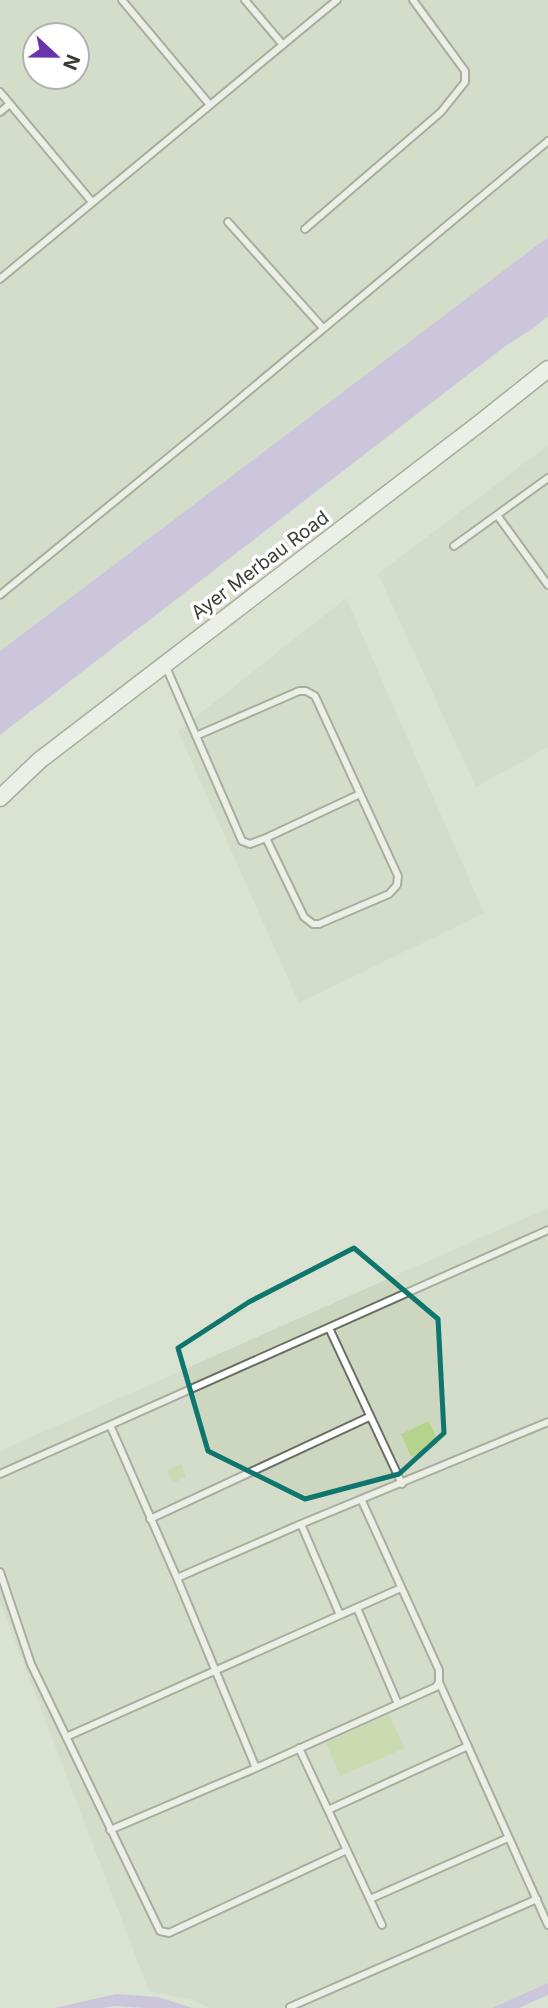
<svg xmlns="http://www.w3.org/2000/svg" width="548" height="2008" font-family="Inter,sans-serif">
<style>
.built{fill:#cdd7c0;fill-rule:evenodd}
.water{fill:#bba4e8}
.building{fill:#b5d38d}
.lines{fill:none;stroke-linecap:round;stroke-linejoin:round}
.lane-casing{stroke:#696f61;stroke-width:10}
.secondary-casing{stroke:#696f61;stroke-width:19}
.lane{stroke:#fff;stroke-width:6}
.secondary{stroke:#fff;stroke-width:16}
.marked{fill:none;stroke:#0f766e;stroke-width:5;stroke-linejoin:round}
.labels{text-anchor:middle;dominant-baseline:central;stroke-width:7;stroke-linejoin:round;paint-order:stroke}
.street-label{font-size:19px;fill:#3b3e37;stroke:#fff}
</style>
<rect width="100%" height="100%" fill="#dae2d2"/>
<!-- built -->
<path class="built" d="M0,0H548V237L0,651ZM35,35H77V77H35Z
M548,445V747L476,787L378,574Z
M346,598L484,913L299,1003L178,731Z
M548,1208V1992L512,2008H210L194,2000L149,1991L0,1602V1451Z"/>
<!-- water -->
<path class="water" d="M548,237V316L532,329L504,347L0,735V651Z
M548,1983V1995L519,2008H492Z
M116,1994L158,1997L193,2008H143L115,2006L103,2008H55Z"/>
<!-- building -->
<path class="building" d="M429,1421L439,1444L411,1457L401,1434Z
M181,1464L186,1477L173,1483L167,1470Z
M389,1714L405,1748L340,1776L326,1743Z"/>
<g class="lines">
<defs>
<path id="lane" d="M122,0L210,105
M245,0L283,45
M0,92L92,202
M0,112L10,104
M228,222L323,328
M305,229L441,112L465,82V71L413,0
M0,279L337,0
M497,515L548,585
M454,546L548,478
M0,595L208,425L548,141
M166,667L242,841L250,844L266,838L360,794
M196,736L299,691H306L315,696L398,876L397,885L389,894L319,924H313L304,917L266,838
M329,1328L402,1484
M110,1425L177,1578L256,1768
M0,1474L548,1230
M362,1501L439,1670V1682L548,1925
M150,1519L369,1417
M301,1524L340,1615
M0,1572L31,1664L160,1931L169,1933L347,1850
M177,1578L301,1524L548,1422
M357,1608L398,1704
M66,1737L401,1588
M299,1748L382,1925
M328,1810L468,1746
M110,1830L256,1768L436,1687L439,1682
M370,1899L508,1838
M290,2007L537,1899"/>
<path id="secondary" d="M0,798L40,760L480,423L548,369"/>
</defs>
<!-- lane casing -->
<use href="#lane" class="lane-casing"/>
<!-- secondary casing -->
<use href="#secondary" class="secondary-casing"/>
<!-- lane -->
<use href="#lane" class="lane"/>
<!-- secondary -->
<use href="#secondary" class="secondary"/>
</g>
<!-- marked area -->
<path d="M0 0H548V2008H0ZM354,1248L438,1319L444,1433L399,1474L305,1499L208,1451L178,1348L249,1302Z" fill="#dae2d2" fill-opacity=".55" fill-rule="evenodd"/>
<path class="marked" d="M354,1248L438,1319L444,1433L399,1474L305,1499L208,1451L178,1348L249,1302Z"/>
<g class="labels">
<!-- street labels -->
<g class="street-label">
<text transform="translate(260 565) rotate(-37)">Ayer Merbau Road</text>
</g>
</g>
<!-- north arrow -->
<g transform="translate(56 56) rotate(112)"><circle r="33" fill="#ffffff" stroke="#b1b2af" stroke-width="2"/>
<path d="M0-5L12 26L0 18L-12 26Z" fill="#6a35ac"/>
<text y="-10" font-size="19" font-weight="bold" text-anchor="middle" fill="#3b3e37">N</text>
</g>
</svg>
